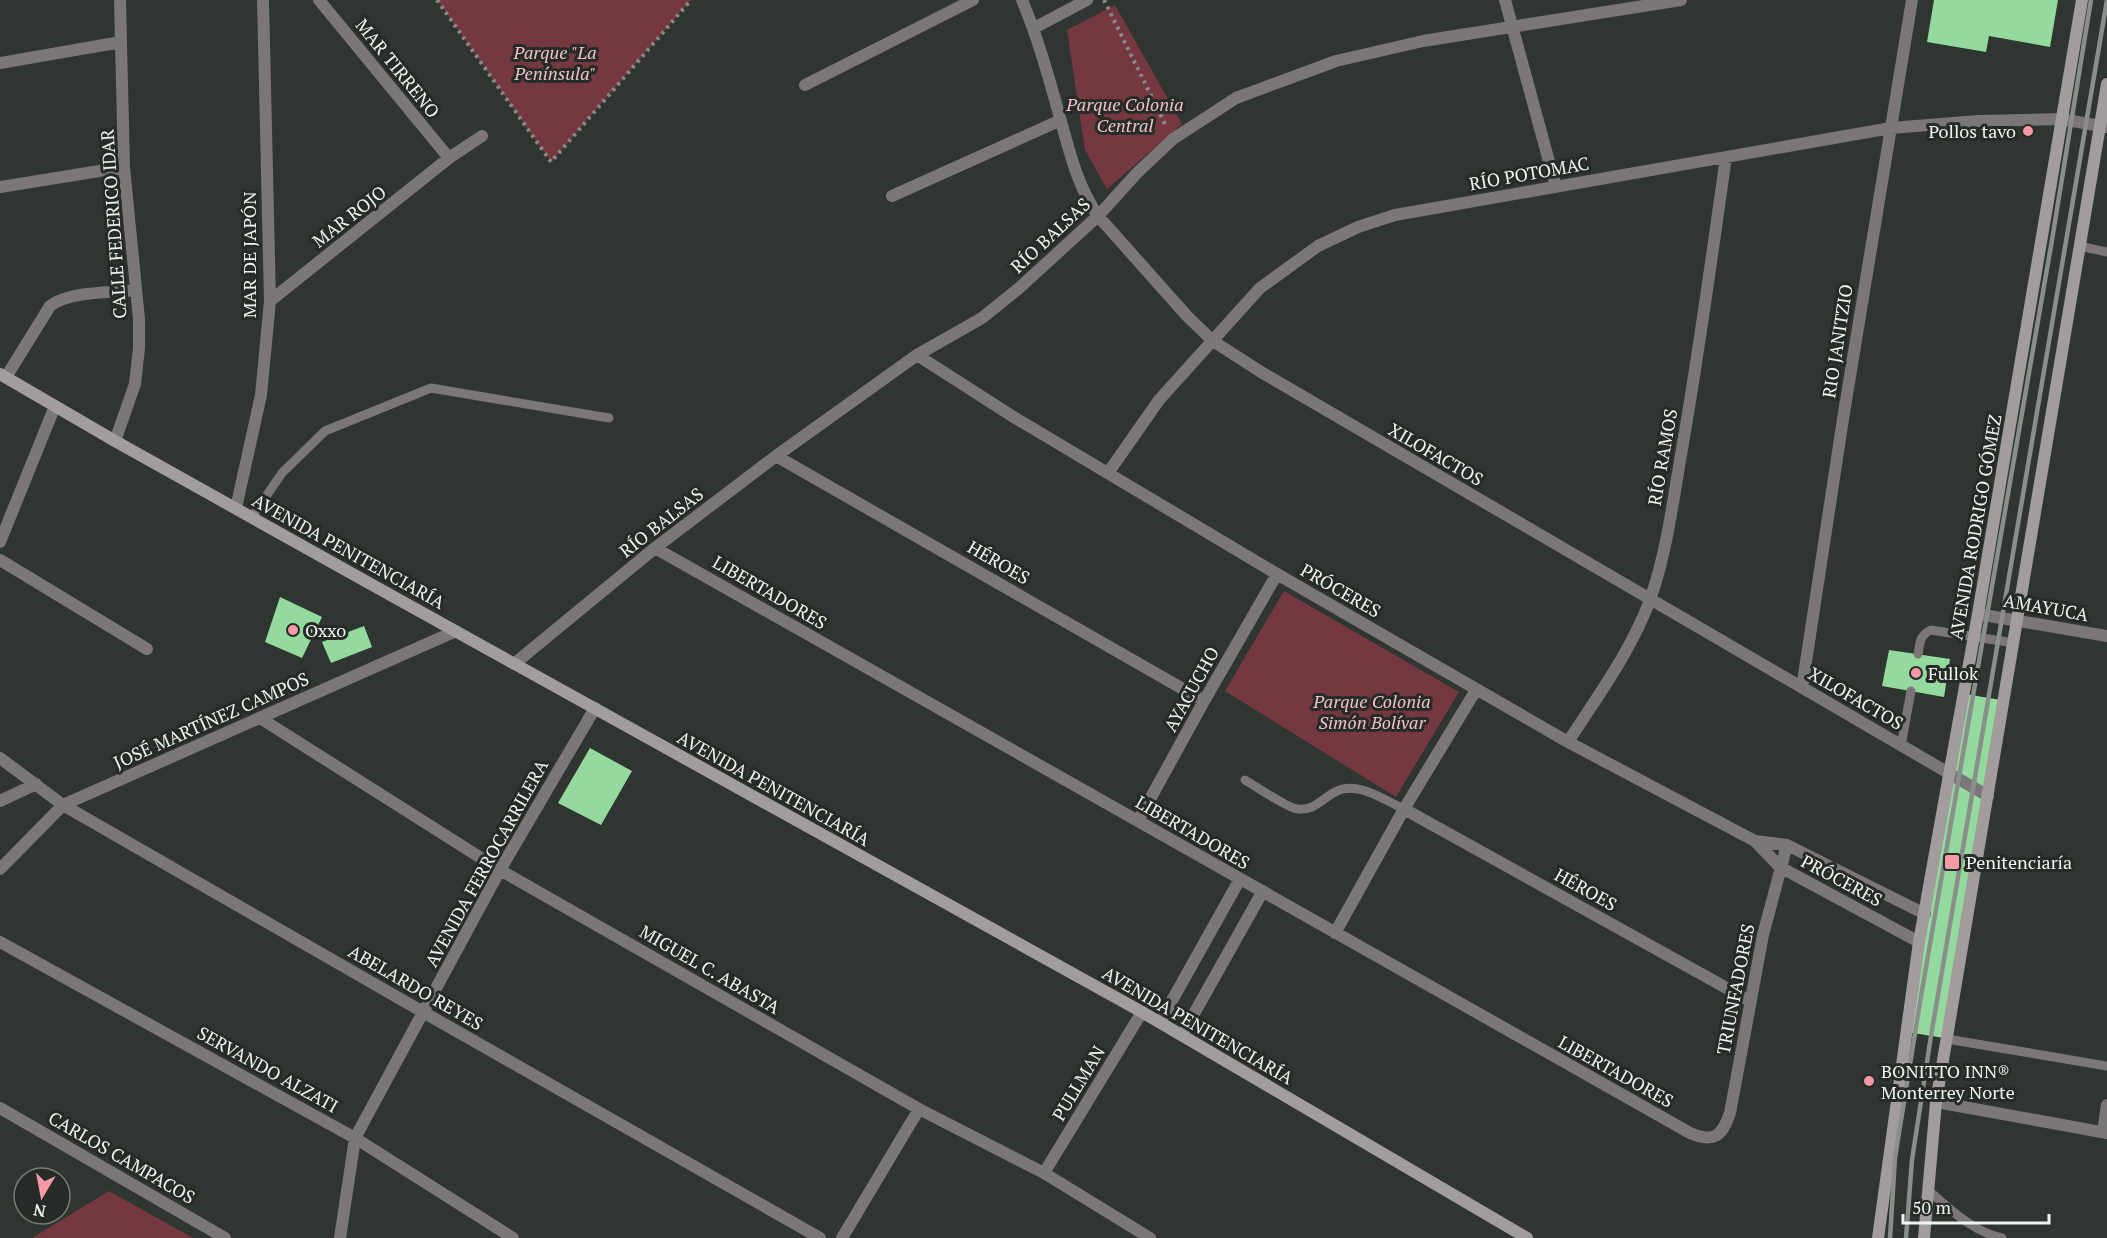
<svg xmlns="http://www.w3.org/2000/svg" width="2107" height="1238" font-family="'PT Serif',serif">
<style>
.green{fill:#753841}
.building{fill:#94da9f}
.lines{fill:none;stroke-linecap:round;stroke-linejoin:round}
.path{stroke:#878c88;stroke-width:4;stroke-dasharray:3 4.5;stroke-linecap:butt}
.lane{stroke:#7b7677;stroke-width:9}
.street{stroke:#7b7677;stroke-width:12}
.secondary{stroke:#a39c9c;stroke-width:12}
.rail{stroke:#898f8a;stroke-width:4.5}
.poi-dot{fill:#f49aa6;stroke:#252b26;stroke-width:2}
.labels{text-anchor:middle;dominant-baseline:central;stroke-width:6;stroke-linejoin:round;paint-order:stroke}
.park-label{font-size:18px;font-style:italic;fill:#f1c1c6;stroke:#252b26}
.street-label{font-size:18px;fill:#f1f5f1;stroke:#252b26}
.poi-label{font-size:18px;fill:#f1f5f1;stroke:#252b26;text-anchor:start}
</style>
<rect width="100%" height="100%" fill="#2f3530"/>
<!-- green -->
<path class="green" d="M437,0H691L551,162Z
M1115,5L1182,124L1107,189L1085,150L1067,30Z
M1284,591L1459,692L1396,797L1225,691Z
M109,1191L193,1238H32Z"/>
<!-- building -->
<path class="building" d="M1934,0H2058L2050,47L1989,36L1986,52L1927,42Z
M280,597L322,617L302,658L265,642Z
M364,626L372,647L331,663L322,642Z
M1889,650L1950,659L1944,697L1882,686Z
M1959,693L2001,700L1944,1038L1901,1031Z
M590,748L632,771L601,825L558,803Z"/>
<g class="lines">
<!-- path -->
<path class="path" d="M437,0L551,162L691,0
M1104,0L1166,126"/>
<!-- lane -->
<path class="lane" d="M2079,246L2107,252
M252,517L282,473L325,431L431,388L609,418
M1918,654C1920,642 1920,635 1931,630L2014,643
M1901,746L1911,691
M1245,780C1255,786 1289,809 1298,809C1314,811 1322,799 1335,792C1357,780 1384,800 1404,809
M1947,1039L2107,1066
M1928,1190C1950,1209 1973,1232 2002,1238"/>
<!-- street -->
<path class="street" d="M319,0L449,158
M1022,0C1038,38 1049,78 1060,118C1071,156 1076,182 1098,216L1187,316L1213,341L1261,372L1988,796
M1505,0L1556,187
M1034,28L1087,0
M0,63L121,42
M805,85L973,0
M0,187L124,167
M892,196L1061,120
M270,301L449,158L482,136
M917,355L1012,416L1277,574L1568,742L1755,841L1780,867L1919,942
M6,377L50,306C69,291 110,293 135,290
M115,441L135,384L139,348V319L124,167L120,0
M776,456L1204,701
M1108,473L1159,400L1260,288L1318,246L1358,227L1395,215L1891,128L1978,121L2061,119L2107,127
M236,508L261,395L270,301L263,0
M0,542L55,406
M655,548L1690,1133C1713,1143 1722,1137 1730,1113L1763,935L1787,845
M0,560L147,649
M1978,614L2107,636
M514,664L655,548L776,456L917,355L982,318L1018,289L1098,216L1137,173L1173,139L1236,98L1336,61L1423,41L1681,0
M1802,688L1843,419L1912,0
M260,718L500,870L919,1109L1044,1173L1150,1238
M1568,742C1597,697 1631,651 1650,600C1667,552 1673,500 1682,449C1699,352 1712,255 1726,157
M0,758L63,805L423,1012L820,1238
M0,801L36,784
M1404,809L1750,1001
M1138,821L1204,701L1277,574
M1755,841L1787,845L1925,914
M0,869L63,805L456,631
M1335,933L1404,809L1476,690
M0,942L355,1138L513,1238
M1160,1022L1240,879
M1182,1035L1263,891
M1936,1102L2107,1133
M0,1108L225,1238
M2103,1132L2107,1105
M1044,1173L1142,1012
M340,1238L355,1138L500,870L595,708
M842,1238L919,1109"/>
<!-- secondary -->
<path class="secondary" d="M0,374L115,441L376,587L1142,1012L1527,1238
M1878,1238L1919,942L1978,614L2082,0
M1924,1238L1936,1102L2107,84"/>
<!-- rail -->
<path class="rail" d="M1890,1238L1895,1158L1921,996L2052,240L2091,0
M1906,1238L1912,1160L1931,1036L2107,0"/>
</g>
<!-- markers -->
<g class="poi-dot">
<circle cx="2028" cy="131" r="6"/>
<circle cx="293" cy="630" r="6"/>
<circle cx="1916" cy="673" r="6"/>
<rect x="1944" y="854" width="16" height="16" rx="3"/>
<circle cx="1869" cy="1081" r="6"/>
</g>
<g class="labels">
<!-- park labels -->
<g class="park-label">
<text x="555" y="52">Parque "La<tspan x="555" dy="21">Península"</tspan></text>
<text x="1125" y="104">Parque Colonia<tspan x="1125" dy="21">Central</tspan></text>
<text x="1372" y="701">Parque Colonia<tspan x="1372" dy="21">Simón Bolívar</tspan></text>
</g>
<!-- street labels -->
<g class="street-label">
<text transform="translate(398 68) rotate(51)">MAR TIRRENO</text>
<text transform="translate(1529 173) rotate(-10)">RÍO POTOMAC</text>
<text transform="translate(349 216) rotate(-38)">MAR ROJO</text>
<text transform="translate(113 224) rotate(-94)">CALLE FEDERICO IDAR</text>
<text transform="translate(1050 235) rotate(-43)">RÍO BALSAS</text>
<text transform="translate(249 255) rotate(-90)">MAR DE JAPÓN</text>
<text transform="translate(1837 341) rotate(-81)">RIO JANITZIO</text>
<text transform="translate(1436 454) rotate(30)">XILOFACTOS</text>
<text transform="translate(1662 457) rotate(-80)">RÍO RAMOS</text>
<text transform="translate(661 522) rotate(-38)">RÍO BALSAS</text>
<text transform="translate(1975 527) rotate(-80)">AVENIDA RODRIGO GÓMEZ</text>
<text transform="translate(349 551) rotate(29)">AVENIDA PENITENCIARÍA</text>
<text transform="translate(999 562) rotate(30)">HÉROES</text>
<text transform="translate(1341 590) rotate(30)">PRÓCERES</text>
<text transform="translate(770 592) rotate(30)">LIBERTADORES</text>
<text transform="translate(2046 607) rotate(10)">AMAYUCA</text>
<text transform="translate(1191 689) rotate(-61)">AYACUCHO</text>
<text transform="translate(1856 698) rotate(30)">XILOFACTOS</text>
<text transform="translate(211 720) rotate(-24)">JOSÉ MARTÍNEZ CAMPOS</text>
<text transform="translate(774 788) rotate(29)">AVENIDA PENITENCIARÍA</text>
<text transform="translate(1193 832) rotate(30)">LIBERTADORES</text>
<text transform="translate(486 863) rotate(-61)">AVENIDA FERROCARRILERA</text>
<text transform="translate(1842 880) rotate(28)">PRÓCERES</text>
<text transform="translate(1586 889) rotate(29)">HÉROES</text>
<text transform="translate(710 969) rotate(30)">MIGUEL C. ABASTA</text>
<text transform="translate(416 987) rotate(30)">ABELARDO REYES</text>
<text transform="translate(1735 989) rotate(-79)">TRIUNFADORES</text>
<text transform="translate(1198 1025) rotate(30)">AVENIDA PENITENCIARÍA</text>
<text transform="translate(268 1069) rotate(29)">SERVANDO ALZATI</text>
<text transform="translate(1616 1071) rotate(29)">LIBERTADORES</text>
<text transform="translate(1078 1083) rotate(-59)">PULLMAN</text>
<text transform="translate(122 1157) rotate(30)">CARLOS CAMPACOS</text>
</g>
<!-- poi labels -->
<g class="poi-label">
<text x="2016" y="131" text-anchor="end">Pollos tavo</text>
<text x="305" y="630">Oxxo</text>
<text x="1928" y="673">Fullok</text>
<text x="1966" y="862">Penitenciaría</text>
<text x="1881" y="1071">BONITTO INN®<tspan x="1881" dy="21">Monterrey Norte</tspan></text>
</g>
</g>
<!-- north arrow -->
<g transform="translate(42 1196) rotate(190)"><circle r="28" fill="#252b26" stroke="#777c77" stroke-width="1.5"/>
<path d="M0-4.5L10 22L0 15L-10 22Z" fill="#f49aa6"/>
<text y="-9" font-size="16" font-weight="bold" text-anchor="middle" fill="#f1f5f1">N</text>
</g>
<!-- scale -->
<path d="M1903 1214v9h146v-9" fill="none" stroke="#f1f5f1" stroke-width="3"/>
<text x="1912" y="1214" font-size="18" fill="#f1f5f1" stroke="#252b26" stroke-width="4.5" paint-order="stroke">50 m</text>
</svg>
